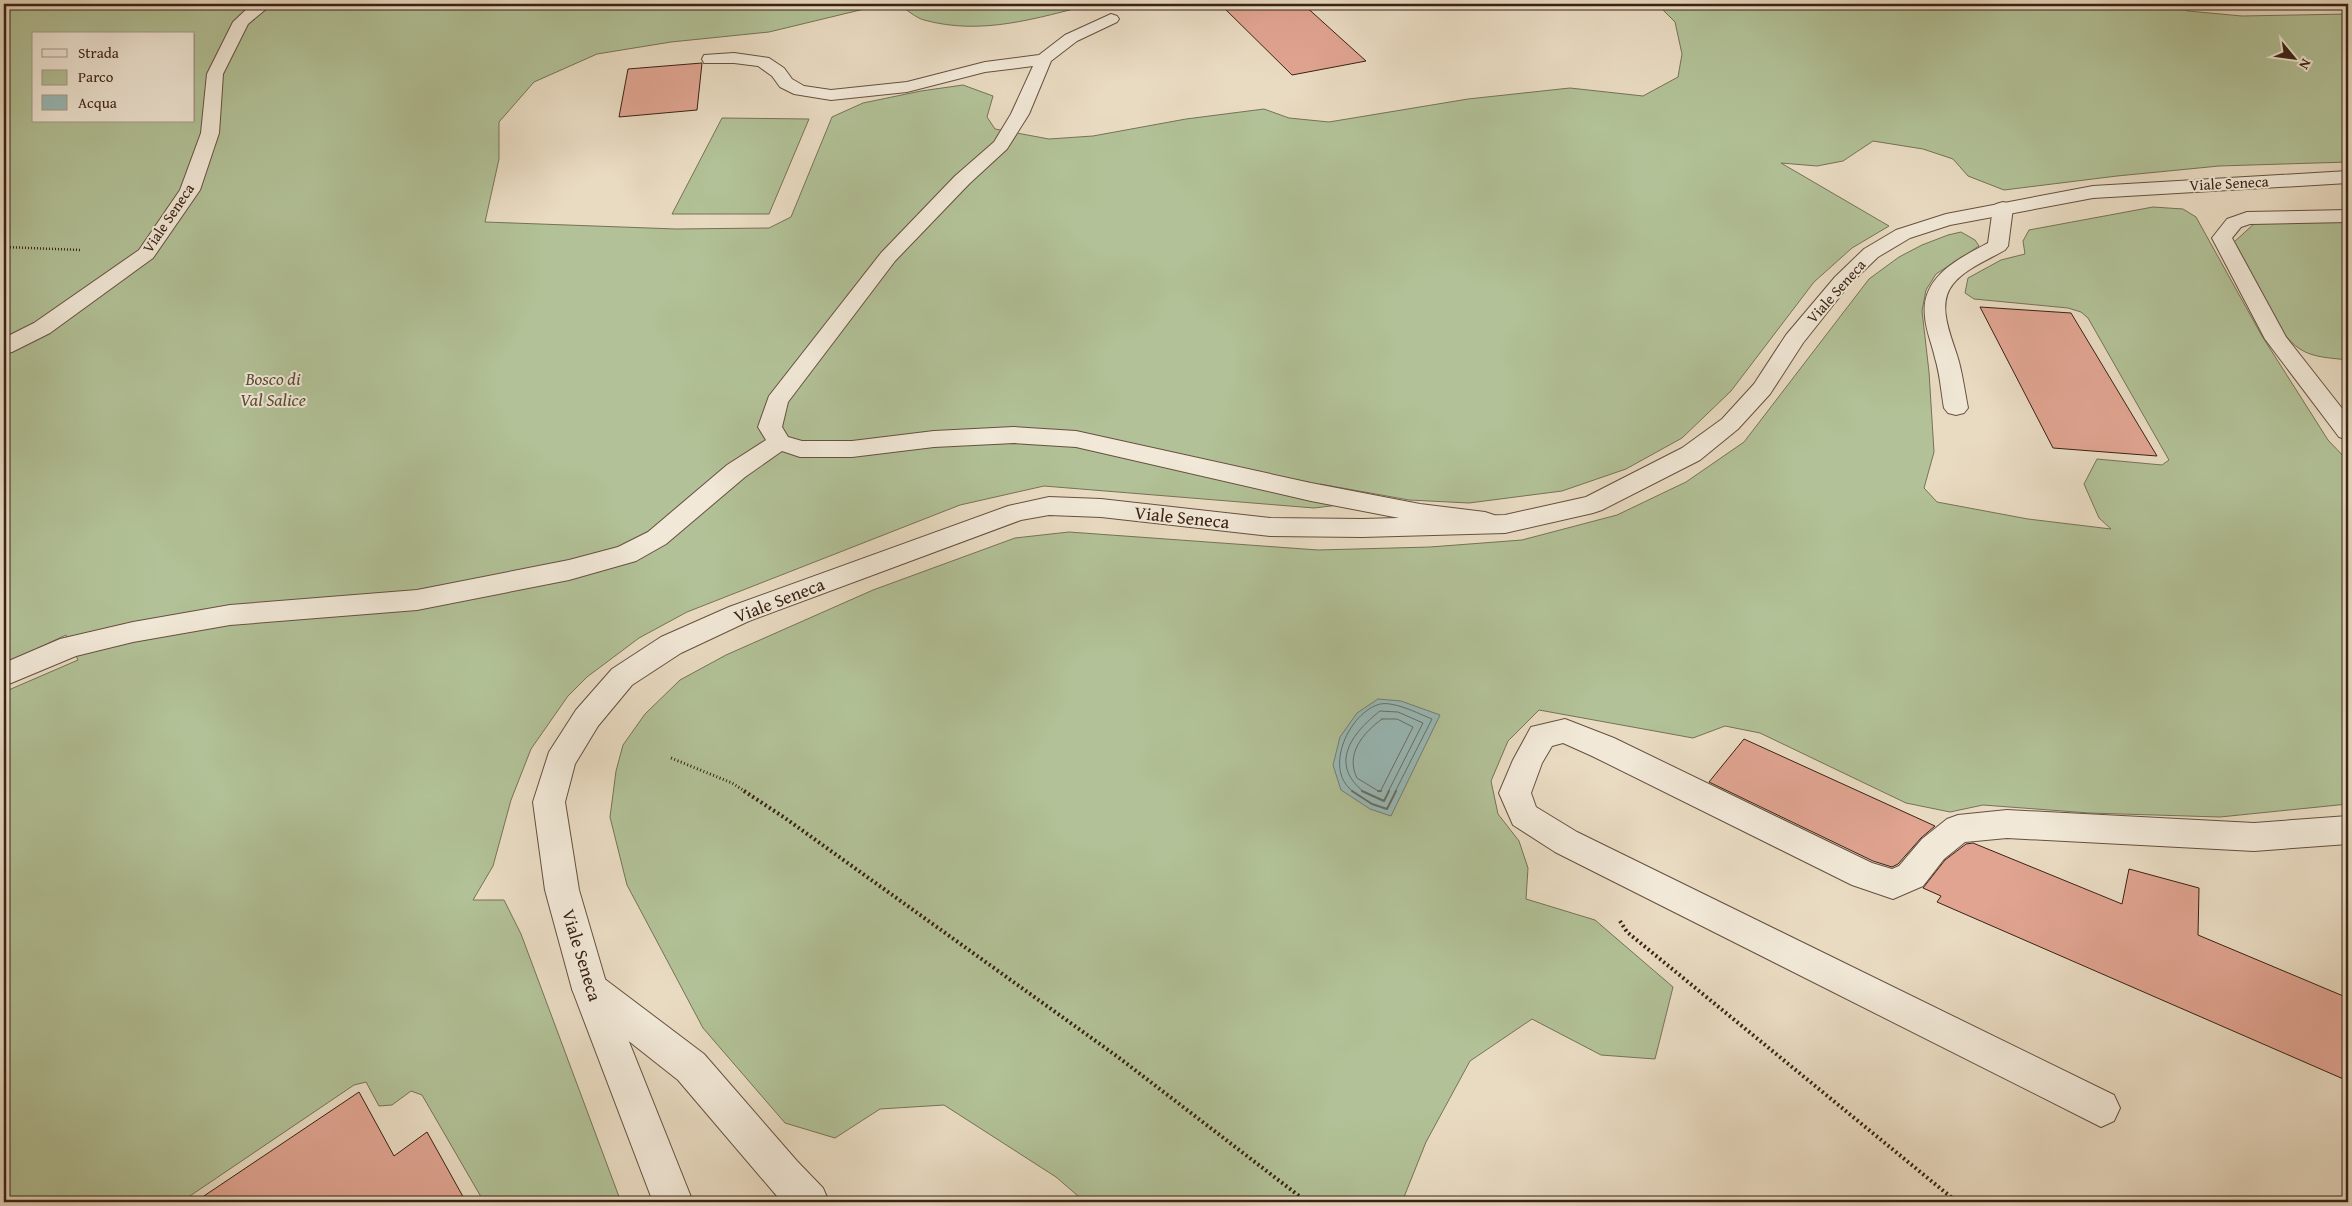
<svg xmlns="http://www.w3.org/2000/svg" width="2352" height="1206" font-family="'Gentium Book Plus',serif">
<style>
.green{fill:#b2c197;stroke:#767256;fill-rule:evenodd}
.water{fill:#98bab8;stroke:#727d76}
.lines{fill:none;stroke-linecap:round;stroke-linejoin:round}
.shore-far1{stroke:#696e66;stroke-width:1}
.shore{stroke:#696e66;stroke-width:2}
.building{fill:#e0a491;stroke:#3a2214}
.lane-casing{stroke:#665040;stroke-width:2}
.street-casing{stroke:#665040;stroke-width:2}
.path-far2{stroke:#3a2214;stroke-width:2.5;stroke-dasharray:1 2;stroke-linecap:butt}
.path-far1{stroke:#3a2214;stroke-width:3;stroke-dasharray:1 2.5;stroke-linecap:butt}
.path{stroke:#3a2214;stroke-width:4;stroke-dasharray:2 3;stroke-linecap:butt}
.lane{fill:#f1e8d7;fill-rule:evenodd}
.street{fill:#f1e8d7;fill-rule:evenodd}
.labels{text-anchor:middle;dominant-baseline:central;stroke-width:4;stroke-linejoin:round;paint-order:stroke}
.far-street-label{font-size:15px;fill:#3a2214;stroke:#f1e8d7}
.park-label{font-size:18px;font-style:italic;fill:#584a35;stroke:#f1e8d7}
.street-label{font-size:18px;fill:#3a2214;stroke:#f1e8d7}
</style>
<rect width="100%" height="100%" fill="#e9dbc2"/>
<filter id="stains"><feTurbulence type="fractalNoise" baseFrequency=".004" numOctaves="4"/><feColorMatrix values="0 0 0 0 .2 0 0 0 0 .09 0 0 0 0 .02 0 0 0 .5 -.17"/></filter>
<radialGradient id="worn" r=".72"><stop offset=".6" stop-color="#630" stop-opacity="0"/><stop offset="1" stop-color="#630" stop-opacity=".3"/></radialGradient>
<!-- green -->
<path class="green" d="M4,4H885L769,32L671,42L597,54L534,82L499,122V159L485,222L676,229L769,228L791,217L832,117L863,103L921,91L963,85L993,96L987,117L995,129L1049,139L1093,136L1186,119L1264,109L1289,118L1329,122L1468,99L1570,88L1643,96L1678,77L1682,54L1675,22L1657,4H2174L2188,11L2242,16L2348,14V162L2219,166L2117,176L2004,190L1968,176L1953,159L1923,149L1873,141L1843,161L1817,166L1781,163L1889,226L1852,248L1814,282L1731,391L1682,438L1626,469L1562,491L1469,503L1409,500L1320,484L1339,505L1314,508L1044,486L960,505L687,612L639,638L587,677L568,696L531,749L511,800L493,866L473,900H504L521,934L621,1202H484L422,1095L411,1091L392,1105L379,1106L366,1082L354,1085L181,1202H4V692L78,660L66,635L4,664ZM34,34H194V121H34Z
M898,4H1093C1037,18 982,36 924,20C916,18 906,9 898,4Z
M722,118L809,119L769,214H672Z
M2153,207L2183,209L2196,217L2262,336L2328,440L2348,461V804L2220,817L2089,813L1983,805L1950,812L1906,803L1760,733L1725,726L1693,738L1539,710L1508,741L1491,781L1498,814L1519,841L1528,868L1526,899L1595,920L1673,987L1655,1059L1601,1055L1532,1019L1470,1061L1426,1142L1402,1202H1085L1056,1177L944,1105L880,1109L835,1138L785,1123L703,1028L627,885L610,817L616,771L623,745L645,714L680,680L726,655L873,590L1015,538L1069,532L1318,550L1430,547L1522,540L1617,515L1686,482L1744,442L1869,279L1899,257L1922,245L1948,235L1961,232L1975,240L1979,246L1936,274L1926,290L1922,311L1929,372L1934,452L1924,488L1937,502L2028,519L2111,529L2099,518L2084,484L2097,459L2162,465L2169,460L2088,318L2081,312L2068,308L1974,299L1965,293L1968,278L2001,260L2025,254L2023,241L2029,230Z
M2335,222L2348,223V360C2333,358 2313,358 2300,349C2275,334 2247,269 2234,242L2255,223Z"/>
<!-- water -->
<path class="water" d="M1378,699L1401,701L1440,715L1391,816L1370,809L1341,790L1333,765L1340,737L1357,713Z"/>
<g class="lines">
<!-- shore-far1 -->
<path class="shore-far1" d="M1382,719H1397L1413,727L1380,792L1357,778C1345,754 1363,733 1382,719Z
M1354,792C1323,772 1347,716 1377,705C1391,699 1419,714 1432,719L1395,792
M1364,792C1328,764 1352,733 1380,711L1398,712L1423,723L1388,792"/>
<!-- shore -->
<path class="shore" d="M1352,791L1372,804L1387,809L1396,791
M1362,791L1384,801L1389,791
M1378,791H1381"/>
</g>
<!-- building -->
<path class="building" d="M1220,4H1303L1366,61L1292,75Z
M702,63L697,110L619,117L628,69Z
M1980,307L2071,313L2157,456L2053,448Z
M1744,739L1935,826L1921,838L1898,864L1892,867L1873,861L1709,782Z
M1973,843L2122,904L2129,869L2199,888L2198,935L2348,998V1081L1937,902L1941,896L1923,888L1945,860L1966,844Z
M359,1092L394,1156L427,1132L466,1202H195Z"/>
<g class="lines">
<defs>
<path id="lane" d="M1111,14L1117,16L1119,19L1117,22L1077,41L1051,61L1029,114L1007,149L969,184L895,261L788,402L782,427L788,437L802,441H852L934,431L1014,427L1076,431L1311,483L1420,504L1485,512L1494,515L1498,521L1494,527L1485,530L1420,522L1311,501L1076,447L1014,443L934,447L852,457H800L782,451L745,477L666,544L636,561L569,580L417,610L230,625L133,642L76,656L4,686V663L60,639L133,622L230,605L417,590L569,560L618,547L648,532L727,465L766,440L758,427L769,396L881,253L955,176L994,142L1011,114L1033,66L985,72L907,92L831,100L794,94L780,87L772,76L758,66L734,63H704L702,59L704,55L734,53L769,58L784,68L792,79L804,86L831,90L907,82L985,62L1039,55L1065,35Z
M2003,202L2010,204L2013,208L2008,246L2005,250C1988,260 1966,268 1953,284C1935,306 1953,339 1959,362C1963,377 1965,393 1968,408L1964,413L1956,415L1948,413L1944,408C1941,391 1940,374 1935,358C1932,344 1926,331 1925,317C1920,277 1958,259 1988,243L1993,208L1996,204Z
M2348,210V222L2250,224L2241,227L2232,238L2286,337L2348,416V440L2339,437L2265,339L2212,238L2227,219L2247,212Z
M1565,719L1614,738L1872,863L1892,869L1899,866L1922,839L1947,819L1958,815L2007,810L2254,823L2348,816V844L2254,851L2007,838L1965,842L1944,859L1923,886L1893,899L1852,885L1592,756L1563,743L1552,746L1542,763L1531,793L1536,807L1577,832L2114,1095L2120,1108L2114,1121L2101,1127L1555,852L1513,825L1499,793L1513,760L1531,727Z
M590,973L602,977L704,1054L797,1161L823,1188L829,1202H782L678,1080L578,1001L572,989L578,977Z"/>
<path id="street" d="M252,4H272L248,24L223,74L219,133L200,190L153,258L50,333L12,352L4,354V338L34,323L139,250L180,190L201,133L207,74L233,22Z
M2348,171V183L2093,198L1950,225L1910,238L1878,257L1849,285L1803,343L1770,394L1738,429L1700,460L1602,510L1593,513L1505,533L1362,537L1270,536L1101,517L1049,515L1021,520L749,621L681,653L632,685L598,726L575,764L565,802L579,890L608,989L693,1202H653L572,989L545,890L533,802L549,752L576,710L612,669L661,637L729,607L1008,506L1049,497L1101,499L1270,518L1362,519L1505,515L1586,497L1682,448L1722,419L1754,384L1786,335L1835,277L1864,249L1896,230L1946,214L2093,186Z"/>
</defs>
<!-- lane casing -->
<use href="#lane" class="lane-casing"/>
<!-- street casing -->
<use href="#street" class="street-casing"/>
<!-- path-far2 -->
<path class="path-far2" d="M4,247L81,250"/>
<!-- path-far1 -->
<path class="path-far1" d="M671,758L732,783L746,792"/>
<!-- path -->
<path class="path" d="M744,791L785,818L1118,1057L1307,1202
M1620,921L1627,932L1957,1202"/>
<!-- lane -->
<use href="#lane" class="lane"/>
<!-- street -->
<use href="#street" class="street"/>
</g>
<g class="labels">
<!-- far-street labels -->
<g class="far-street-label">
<text transform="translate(2229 183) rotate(-3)">Viale Seneca</text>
<text transform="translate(168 218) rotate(-56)">Viale Seneca</text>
<text transform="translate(1836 291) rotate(-48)">Viale Seneca</text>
</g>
<!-- park labels -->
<g class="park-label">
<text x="273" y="378">Bosco di<tspan x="273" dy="21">Val Salice</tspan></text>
</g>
<!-- street labels -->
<g class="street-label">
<text transform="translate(1182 517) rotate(6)">Viale Seneca</text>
<text transform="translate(779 600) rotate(-21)">Viale Seneca</text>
<text transform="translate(582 955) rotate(73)">Viale Seneca</text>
</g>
</g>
<!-- margin -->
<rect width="2352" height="1206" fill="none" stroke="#e9dbc2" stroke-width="20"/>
<rect x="5" y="5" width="2342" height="1196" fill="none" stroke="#3a2214" stroke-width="2.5"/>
<rect x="10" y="10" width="2332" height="1186" fill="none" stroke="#3a2214"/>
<!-- legend -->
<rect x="32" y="32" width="162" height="90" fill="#f1e8d7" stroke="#a89989"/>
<rect x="42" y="49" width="25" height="8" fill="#f1e8d7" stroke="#a89989"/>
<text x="78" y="58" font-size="15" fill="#3a2214">Strada</text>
<rect x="42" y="70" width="25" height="15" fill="#b2c197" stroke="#a89989"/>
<text x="78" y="82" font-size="15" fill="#3a2214">Parco</text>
<rect x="42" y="95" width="25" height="15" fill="#98bab8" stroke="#a89989"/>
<text x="78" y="108" font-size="15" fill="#3a2214">Acqua</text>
<!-- north arrow -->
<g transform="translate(2294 58) rotate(119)" stroke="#f1e8d7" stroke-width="4" paint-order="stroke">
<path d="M0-4L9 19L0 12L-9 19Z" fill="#3a2214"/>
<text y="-8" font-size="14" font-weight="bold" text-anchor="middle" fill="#3a2214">N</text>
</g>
<rect width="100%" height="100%" filter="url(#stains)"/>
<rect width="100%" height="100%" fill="url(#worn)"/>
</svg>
